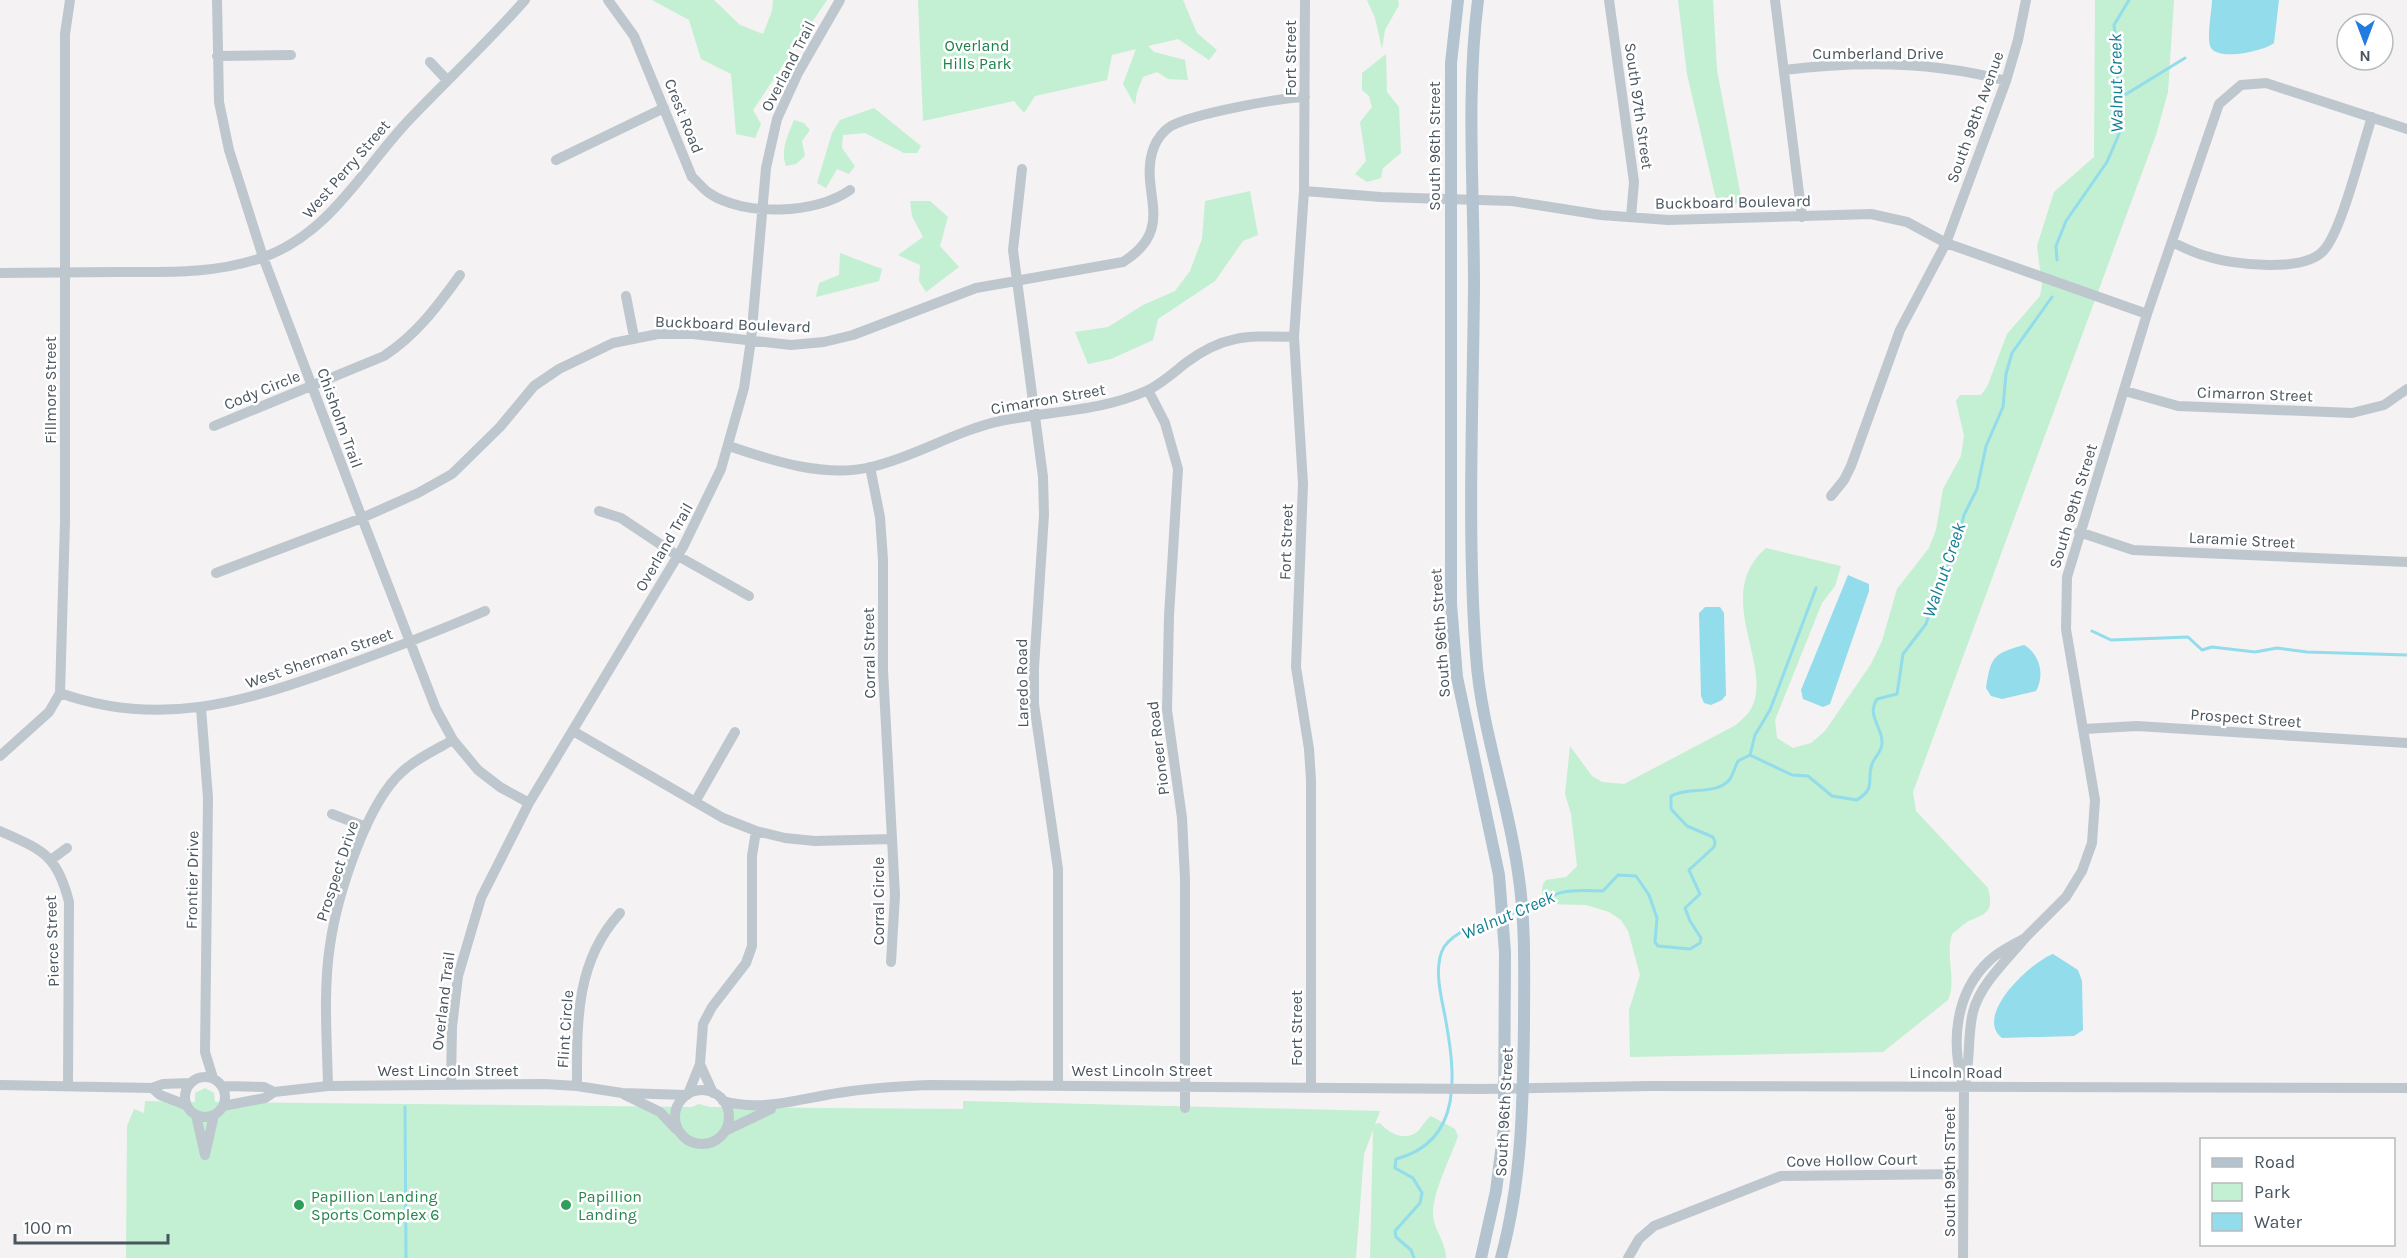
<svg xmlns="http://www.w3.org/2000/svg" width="2407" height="1258" font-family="Karla,sans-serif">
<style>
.green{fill:#c3efd2}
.water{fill:#92dceb}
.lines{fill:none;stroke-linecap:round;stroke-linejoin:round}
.stream{stroke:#92dceb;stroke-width:3}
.minor{stroke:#bec7ce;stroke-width:10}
.major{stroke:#b3c3cf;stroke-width:12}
.leisure-dot{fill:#2e9e5b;stroke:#fff;stroke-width:2}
.labels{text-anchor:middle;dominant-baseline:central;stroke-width:5;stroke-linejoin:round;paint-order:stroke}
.park-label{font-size:16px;fill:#1b8149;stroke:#fff}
.street-label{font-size:16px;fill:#4a565f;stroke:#fff}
.leisure-label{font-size:16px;fill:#27864d;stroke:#fff;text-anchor:start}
.water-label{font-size:18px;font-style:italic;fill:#117f95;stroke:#fff}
</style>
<rect width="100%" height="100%" fill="#f4f2f2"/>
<!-- green -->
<path class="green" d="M652,0H714L740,25L763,34L772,11L773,0H827L753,110L761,124L755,138L736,134L731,74L701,59L689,20Z
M918,0H1183L1197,33L1217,50L1209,60L1178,39L1148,46L1154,52L1185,60L1188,80L1168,79L1157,72L1143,77L1137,92L1135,105L1123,84L1136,49L1112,55L1107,80L1035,96L1024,113L1014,101L923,121Z
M1367,0H1398L1399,5L1385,30L1382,49L1375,18Z
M1678,0H1713L1717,70L1741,197C1736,209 1723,208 1716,199L1687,74Z
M2095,0H2174L2168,92L2156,135L1913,792L1916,811L1988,888C1993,909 1990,913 1971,920C1965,922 1958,930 1952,934C1945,958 1957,981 1948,1000L1883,1052L1630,1057L1629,1010L1640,975L1628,931L1621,920L1609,912L1586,905L1548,904C1541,899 1540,886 1546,880L1566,877L1577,866L1571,814L1565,794L1570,746L1592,776L1602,782L1624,784L1736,725C1741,720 1749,714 1752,707C1773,664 1712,595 1766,548L1841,566L1835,586L1822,603L1775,720L1777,738L1793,748L1811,743L1825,731L1871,664L1882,641L1897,589L1929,548L1936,530L1943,489L1961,456L1964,436L1956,401L1960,395H1981L1987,387L2007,334L2040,296L2042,285L2037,246L2054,192L2094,157Z
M1386,54L1387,92L1399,107L1401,153L1383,168L1381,178L1367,182L1355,174L1366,161L1360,122L1372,107L1369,96L1362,90V73Z
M874,108L921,146L917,153H904L865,133L843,135L842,148L855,166L849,174L837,169L826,188L817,183L832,133L840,120Z
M794,120L804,123L810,130L802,141L805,156L796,164L786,166C780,150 788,135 794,120Z
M1250,191L1258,235L1243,241L1215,281L1158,319L1153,340L1111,359L1088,364L1075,332L1108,327L1143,305L1175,291L1190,271L1202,239L1205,201Z
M910,201H930L948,217L940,246L959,267L926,292L919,281L920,265L898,255L923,237L912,216Z
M840,253L882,269L879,281L816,297L819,283L839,275Z
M205,1088L214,1093L215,1102L692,1107L699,1104L710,1107L963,1109V1101L1380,1111L1375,1124L1380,1123C1389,1134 1406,1142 1418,1131C1423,1126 1425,1120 1431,1116L1455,1129L1458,1136C1451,1157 1433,1191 1433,1213C1433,1230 1446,1241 1446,1258H1370L1373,1130L1364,1154L1356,1258H126L127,1126L134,1109L144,1113L145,1101L195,1102V1093Z"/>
<!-- water -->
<path class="water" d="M2212,0H2279L2274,43C2264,51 2220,61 2211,48C2206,40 2212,10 2212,0Z
M1848,575L1869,584V591L1830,704L1823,707L1803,699L1801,690Z
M1705,607H1720L1724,613L1726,695L1722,700L1711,705L1704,703L1701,696L1699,613Z
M2024,645C2040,654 2045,675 2036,691L2002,699L1991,696L1986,688C1991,656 1993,654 2024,645Z
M2053,954L2078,970L2082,981L2083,1030L2074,1036L2002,1038C1973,1016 2031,962 2053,954Z"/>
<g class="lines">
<!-- stream -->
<path class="stream" d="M2115,101L2185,58
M2057,260L2056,246L2066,221L2107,162L2119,134L2120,123L2114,98L2119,67L2114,25L2129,0
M2092,631L2111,640L2188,637L2202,650L2212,647L2255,652L2277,648L2307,652L2407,655
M1750,755L1755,735L1770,710L1816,588
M1526,909C1559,890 1566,889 1603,891L1618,875L1636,876L1649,895L1657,918L1655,942L1658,946L1690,949L1700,943L1701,938L1690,921L1685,908L1700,894L1689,870L1714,847L1715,842L1713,837L1687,826L1671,809V796C1688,786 1717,796 1730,779C1733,774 1735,767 1738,761L1750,755L1792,775L1808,776L1832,796L1857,800C1877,787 1866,781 1872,764C1875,756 1882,752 1882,743C1883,728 1866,715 1877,699L1897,694L1903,654L1926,624L1936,591L1954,552L1964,515L1977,489L1986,446L2003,407L2006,374L2012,353L2052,297
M1506,915L1520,911
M405,1107L406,1258
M1414,1258L1411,1250L1396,1237L1395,1231L1420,1203L1422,1193L1413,1178L1395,1168L1396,1159C1465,1141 1455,1071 1445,1016C1441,996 1433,966 1444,947C1456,930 1481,923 1500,917"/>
<!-- minor -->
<path class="minor" d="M217,0L219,102L229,150L263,257L362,518L436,709L453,740L478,770L500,787L529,803
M608,0L634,36L692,177C698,182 703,189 709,193C744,217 817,214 850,190
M1305,0L1304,191L1294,337L1303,484L1296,667L1309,749L1311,780V1086
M1609,0L1634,182L1631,217
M1775,0L1802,217
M217,56L291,55
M430,62L447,80
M1784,70C1858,61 1934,61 2006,81
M556,160L664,108
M1022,169L1013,250L1043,477L1044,515L1034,668V704L1058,869V1085
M1304,191L1381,197L1512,201L1601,215L1668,220L1871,214L1907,222L1946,243L2147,314
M2172,242C2183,247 2194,253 2206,256C2233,265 2305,273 2324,250C2342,230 2362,147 2372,117
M0,273C39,273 79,272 118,272C167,272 214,274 261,258C329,235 362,170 408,121C447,80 488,42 525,0
M626,296L634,337
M1148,390L1165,423L1178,469L1169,616L1167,710L1182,818L1185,879V1108
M2125,391L2178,406L2352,413L2384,405L2407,389
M214,426L384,356C416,335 437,307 460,275
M729,446C773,461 825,478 871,467C915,457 955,431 1000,421C1049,411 1099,412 1146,391C1160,385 1174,372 1187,362C1225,334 1248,336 1294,337
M870,467L880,517L883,560V670L895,895L891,962
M1831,496L1844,480L1851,466L1900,330L1946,243L2006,81L2018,40L2026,0
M599,511L621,518L678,556L749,596
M2079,532L2133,550L2407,562
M216,573L362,518L418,493L452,474L500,427L534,386L559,369L613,343L658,334H693L791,345L824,342L853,335L976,288L1123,262C1179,227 1137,191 1154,147C1157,139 1164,130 1171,126C1193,114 1278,98 1305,97
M60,693C158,728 242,703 336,669C386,651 436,632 485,611
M201,708L208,798L205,1052L213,1078
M2084,729L2137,726L2407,743
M573,731L723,818L756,831L785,838L815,841L892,839
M0,756L49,712L60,693L65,522V34L70,0
M695,802L735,732
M332,814L366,827
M0,831C42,850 57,854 69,902L68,1085
M52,859L67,848
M2025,938L2066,897L2082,871L2092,843L2095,800L2066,629L2067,577L2147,314L2219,104L2241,85L2266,83L2407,129
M700,1064L713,1093
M185 1097a20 20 0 1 1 40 0a20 20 0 1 1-40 0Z
M0,1085L152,1088L163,1084L190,1083
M451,1085L452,1027L458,976L481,898L529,803L683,547L721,469L744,388L751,340L766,168L777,119L798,73L840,0
M222,1086L264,1087L274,1092
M328,1086C327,1040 323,991 330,945C337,897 366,803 403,771C417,758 437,749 453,740
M577,1086C577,1023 575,962 620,913
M152,1088L160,1095L186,1105
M675 1117a27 27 0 1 1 54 0a27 27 0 1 1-54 0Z
M688,1094L700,1064L703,1024L712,1007L746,963L752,946V856L756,831
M625,1095L660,1112L676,1129
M723,1101C763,1112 798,1099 838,1093C869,1088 900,1086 931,1085L1482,1089L1650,1086L2407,1088
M223,1106L265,1098L274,1092L328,1086L544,1084L577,1086L622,1093L687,1095
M196,1115L205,1155
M725,1131L771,1109
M205,1155L214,1115
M1628,1258L1639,1239L1654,1226L1781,1176L1963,1174
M1963,1258L1964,1087C1971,1061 1967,1036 1973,1012C1980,984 2007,960 2025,938C2013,945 1999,951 1989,961C1955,993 1950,1044 1964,1087"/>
<!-- major -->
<path class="major" d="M1458,0L1451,63V604L1457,677L1499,875L1505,952L1504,1128L1496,1191L1481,1258
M1478,0C1466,94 1474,191 1474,286C1473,408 1467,533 1476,655C1481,729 1508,799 1518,872C1526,923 1524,974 1524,1025C1523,1104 1522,1181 1501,1258"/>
</g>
<!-- markers -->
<g class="leisure-dot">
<circle cx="299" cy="1205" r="6"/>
<circle cx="566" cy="1205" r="6"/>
</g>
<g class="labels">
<!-- park labels -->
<g class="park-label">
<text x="977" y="45">Overland<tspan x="977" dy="18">Hills Park</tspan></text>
</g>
<!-- street labels -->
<g class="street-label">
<text x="1878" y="53">Cumberland Drive</text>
<text transform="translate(1290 58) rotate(-90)">Fort Street</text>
<text transform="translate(788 66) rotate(-63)">Overland Trail</text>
<text transform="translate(1639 106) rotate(82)">South 97th Street</text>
<text transform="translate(684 116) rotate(68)">Crest Road</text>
<text transform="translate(1975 117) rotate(-70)">South 98th Avenue</text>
<text transform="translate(1434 146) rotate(-90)">South 96th Street</text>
<text transform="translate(346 169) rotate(-49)">West Perry Street</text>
<text transform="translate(1733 202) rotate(-1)">Buckboard Boulevard</text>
<text transform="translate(733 324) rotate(2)">Buckboard Boulevard</text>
<text transform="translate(50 390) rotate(-90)">Fillmore Street</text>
<text transform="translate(262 390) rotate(-22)">Cody Circle</text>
<text transform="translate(2255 394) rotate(2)">Cimarron Street</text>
<text transform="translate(1048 399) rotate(-10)">Cimarron Street</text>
<text transform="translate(340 418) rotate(70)">Chisholm Trail</text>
<text transform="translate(2073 506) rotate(-73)">South 99th Street</text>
<text transform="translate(2242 540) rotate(3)">Laramie Street</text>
<text transform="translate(1286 542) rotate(-88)">Fort Street</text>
<text transform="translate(664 547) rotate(-60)">Overland Trail</text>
<text transform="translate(1440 633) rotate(-94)">South 96th Street</text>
<text transform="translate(869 653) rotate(-91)">Corral Street</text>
<text transform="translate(319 658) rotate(-19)">West Sherman Street</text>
<text transform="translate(1022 683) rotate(-91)">Laredo Road</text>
<text transform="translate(2246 718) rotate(4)">Prospect Street</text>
<text transform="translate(1158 748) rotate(-97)">Pioneer Road</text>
<text transform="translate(337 871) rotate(-72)">Prospect Drive</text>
<text transform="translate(192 880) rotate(-89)">Frontier Drive</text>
<text transform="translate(878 901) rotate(-90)">Corral Circle</text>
<text transform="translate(52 941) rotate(-92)">Pierce Street</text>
<text transform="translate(443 1001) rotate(-83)">Overland Trail</text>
<text transform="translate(1296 1028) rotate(-90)">Fort Street</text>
<text transform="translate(565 1029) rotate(-86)">Flint Circle</text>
<text x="448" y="1070">West Lincoln Street</text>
<text x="1142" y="1070">West Lincoln Street</text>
<text x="1956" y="1072">Lincoln Road</text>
<text transform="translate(1504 1112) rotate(-87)">South 96th Street</text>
<text transform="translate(1852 1160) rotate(-1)">Cove Hollow Court</text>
<text transform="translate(1949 1172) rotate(-90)">South 99th STreet</text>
</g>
<!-- leisure labels -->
<g class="leisure-label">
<text x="311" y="1196">Papillion Landing<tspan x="311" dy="18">Sports Complex 6</tspan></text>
<text x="578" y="1196">Papillion<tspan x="578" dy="18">Landing</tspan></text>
</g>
<!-- water labels -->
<g class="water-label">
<text transform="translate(2116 83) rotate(-91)">Walnut Creek</text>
<text transform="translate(1944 570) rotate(-71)">Walnut Creek</text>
<text transform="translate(1508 915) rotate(-23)">Walnut Creek</text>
</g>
</g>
<!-- legend -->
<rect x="2200" y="1138" width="195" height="108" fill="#ffffff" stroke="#b7bbbf" stroke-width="1.5"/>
<rect x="2212" y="1158" width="30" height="9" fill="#b3c3cf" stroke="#b7bbbf" stroke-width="1.5"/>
<text x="2254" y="1168" font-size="18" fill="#4a565f">Road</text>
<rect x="2212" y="1183" width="30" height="18" fill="#c3efd2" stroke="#b7bbbf" stroke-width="1.5"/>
<text x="2254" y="1198" font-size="18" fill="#4a565f">Park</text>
<rect x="2212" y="1213" width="30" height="18" fill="#92dceb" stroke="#b7bbbf" stroke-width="1.5"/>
<text x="2254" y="1228" font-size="18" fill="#4a565f">Water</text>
<!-- north arrow -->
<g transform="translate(2365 42) rotate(180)"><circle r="28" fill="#ffffff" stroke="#b7bbbf" stroke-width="1.5"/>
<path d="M0-4.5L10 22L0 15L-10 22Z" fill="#207ce1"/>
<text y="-9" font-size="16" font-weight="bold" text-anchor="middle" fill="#4a565f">N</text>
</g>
<!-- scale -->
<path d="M15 1234v9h153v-9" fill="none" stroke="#4a565f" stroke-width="3"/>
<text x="24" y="1234" font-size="18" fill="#4a565f" stroke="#ffffff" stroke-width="4.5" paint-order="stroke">100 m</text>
</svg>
